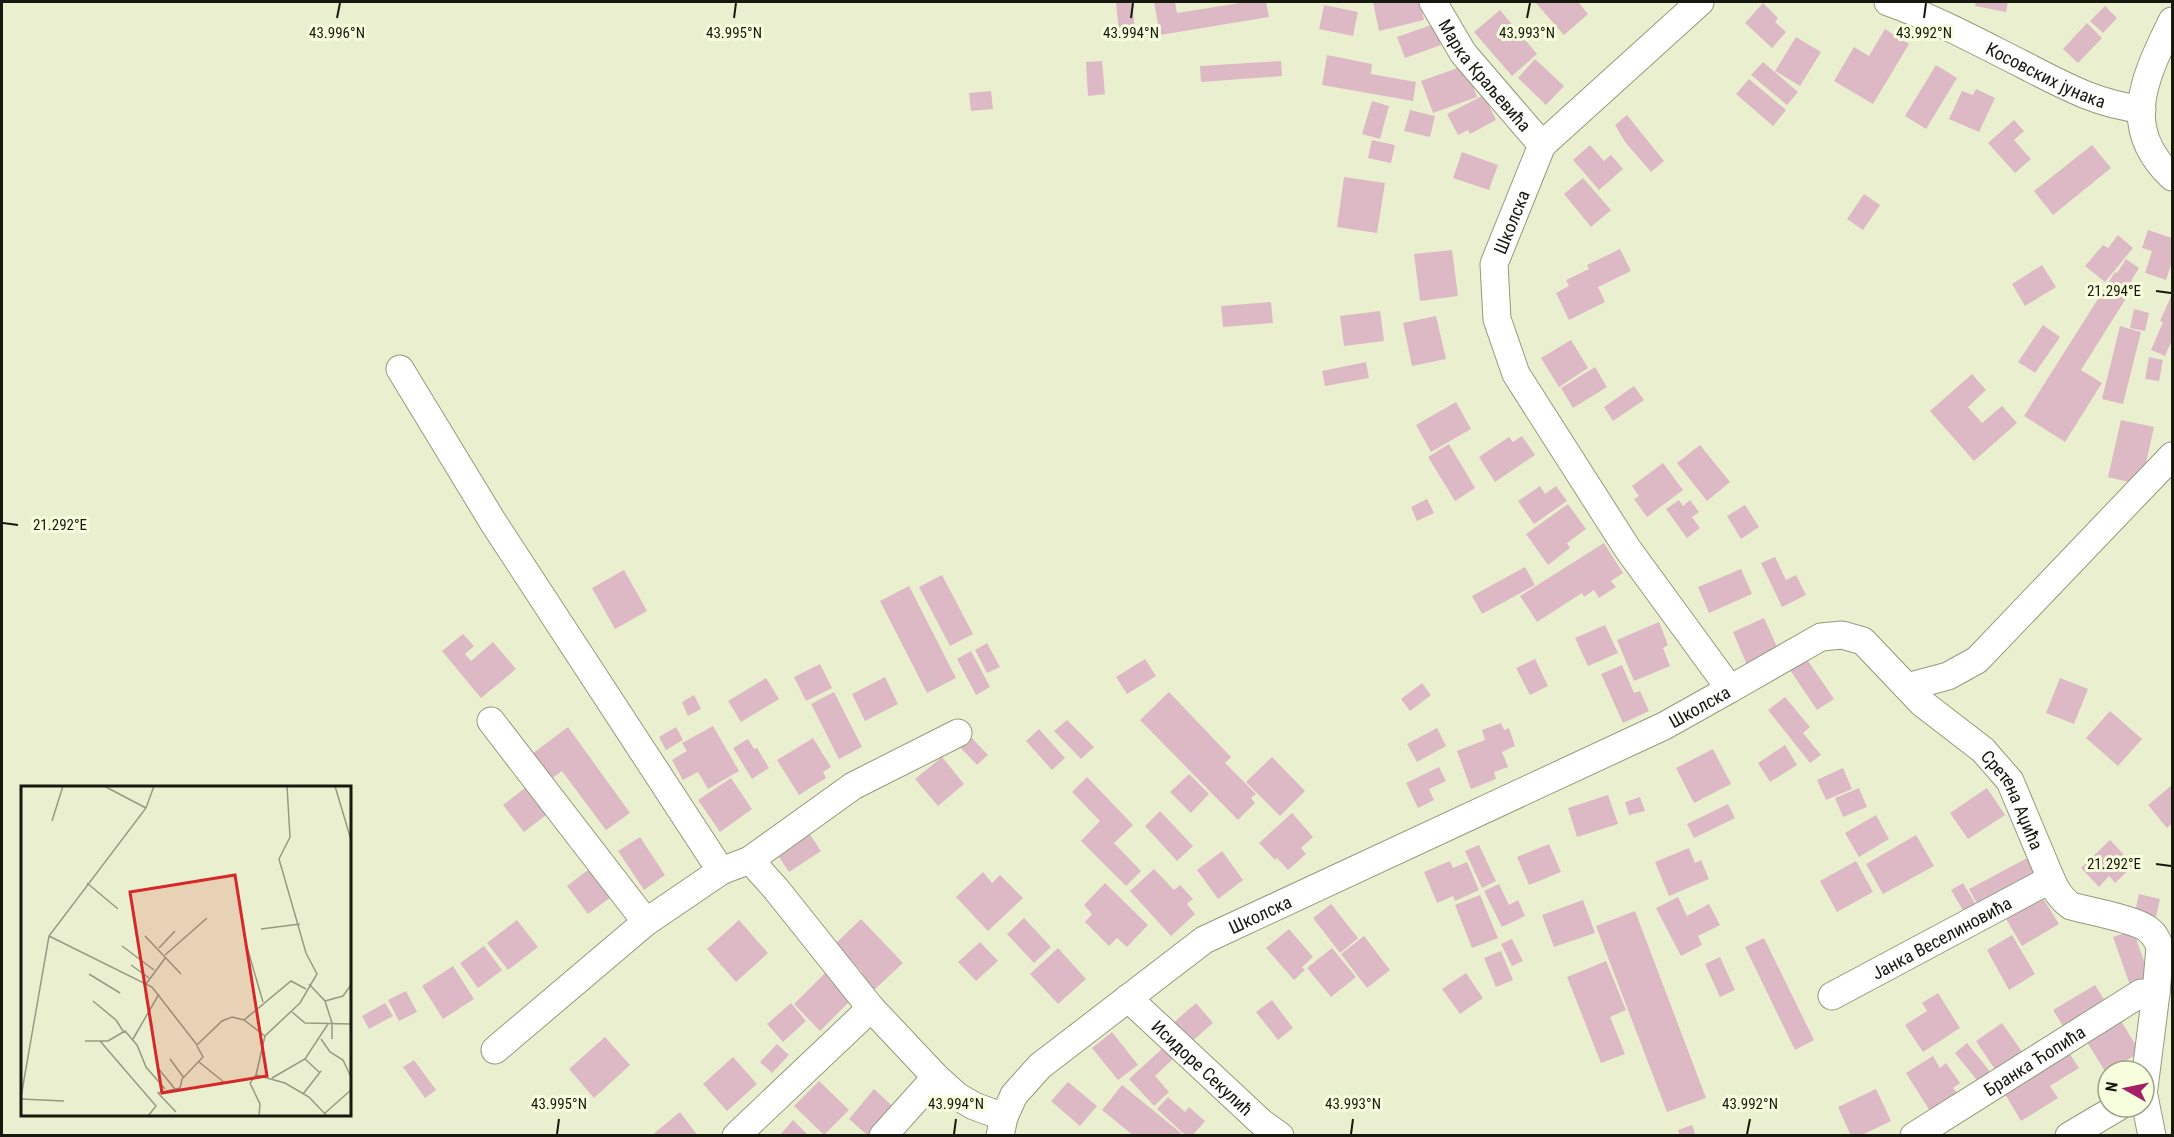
<svg xmlns="http://www.w3.org/2000/svg" width="2174" height="1137" font-family="'Roboto Condensed',sans-serif">
<style>
.building{fill:#ddb9c6}
.lines{fill:none;stroke-linecap:round;stroke-linejoin:round}
.minor-casing{stroke:#949a7b;stroke-width:29}
.minor{stroke:#fff;stroke-width:27}
.ticks{fill:none;stroke:#17190e;stroke-width:2}
.labels{text-anchor:middle;dominant-baseline:central;stroke-width:6;stroke-linejoin:round;paint-order:stroke}
.street-label{font-size:18px;fill:#17190e;stroke:#f7fedd}
.inset-road{fill:none;stroke:#969a82;stroke-width:1.5}
.view{fill:#d62828;fill-opacity:0.15;stroke:#d62828;stroke-width:3}
.inset-edge{fill:none;stroke:#17190e;stroke-width:3}
.ticks-label{font-size:15px;text-anchor:middle;fill:#17190e;stroke:#f7fedd;stroke-width:6;stroke-linejoin:round;paint-order:stroke}
</style>
<rect width="100%" height="100%" fill="#eaf0cf"/>
<!-- building -->
<path class="building" d="M1116,2H1132L1135,31L1119,33Z
M1154,2H1175L1177,13L1246,2H1266L1269,17L1160,35Z
M1373,2H1420L1424,20L1379,31Z
M1535,2H1578L1588,14L1564,35Z
M1976,2H2008L2006,12L1975,6Z
M1763,3L1778,18L1775,22L1786,32L1772,48L1745,23Z
M1324,5L1358,12L1353,36L1319,29Z
M2105,6L2117,18L2103,33L2090,21Z
M1500,10L1537,54L1512,76L1474,32Z
M2087,23L2102,38L2078,63L2063,49Z
M1434,24L1441,45L1405,58L1397,37Z
M1885,29L1909,44L1873,104L1834,81L1854,47L1869,56Z
M1796,37L1821,52L1800,86L1775,71Z
M1327,55L1372,64L1371,74L1416,82L1413,101L1322,85Z
M1535,59L1564,86L1546,105L1518,78Z
M1102,61L1105,94L1088,96L1086,62Z
M1281,61L1282,76L1201,82L1200,66Z
M1763,62L1798,92L1787,105L1751,75Z
M1466,65L1477,97L1433,113L1421,81Z
M1936,65L1957,78L1926,129L1905,116Z
M1749,79L1786,110L1773,126L1736,94Z
M1976,89L1995,98L1979,132L1949,119L1962,91L1973,95Z
M991,91L993,109L971,111L969,93Z
M1484,95L1496,120L1470,134L1468,130L1458,135L1447,114Z
M1372,101L1389,106L1380,139L1362,134Z
M1410,110L1435,116L1430,137L1404,131Z
M1627,115L1664,161L1651,172L1625,142L1615,125Z
M2014,120L2024,131L2014,140L2031,159L2015,173L1988,143Z
M1372,140L1395,145L1391,163L1368,158Z
M1590,145L1604,161L1611,155L1623,169L1599,190L1573,160Z
M2092,145L2111,168L2053,215L2034,191Z
M1462,152L1498,165L1489,190L1453,178Z
M1344,177L1385,183L1377,233L1337,227Z
M1583,178L1611,210L1591,227L1564,194Z
M1864,194L1880,205L1863,230L1847,219Z
M2148,230L2172,238V262L2166,280L2145,273L2152,251L2142,248Z
M2118,235L2133,248L2105,282L2085,266L2103,245L2108,248Z
M1620,249L1631,271L1598,287L1605,302L1569,320L1556,293L1569,286L1566,280L1589,269L1587,265Z
M1452,250L1458,296L1420,301L1414,254Z
M2126,259L2139,268L2131,281L2135,284L2081,370L2102,383L2065,442L2024,416L2115,272L2117,273Z
M2042,265L2056,287L2025,306L2012,284Z
M2172,294V340L2165,356L2151,350L2163,322L2160,321Z
M1271,302L1273,323L1223,327L1221,306Z
M2134,309L2149,313L2145,331L2130,328Z
M1380,311L1384,341L1344,346L1340,316Z
M1436,316L1446,359L1412,366L1403,323Z
M2043,325L2060,337L2035,373L2018,362Z
M2120,326L2141,332L2123,404L2102,399Z
M1571,340L1588,368L1559,387L1541,358Z
M2149,357L2163,360L2159,381L2145,379Z
M1366,362L1369,378L1325,386L1322,371Z
M1595,367L1607,387L1573,408L1561,388Z
M1972,374L1986,390L1968,407L1982,423L2002,406L2017,423L1974,461L1930,411Z
M1634,386L1644,400L1613,421L1604,407Z
M1456,402L1471,429L1431,452L1416,425Z
M2121,420L2154,427L2141,485L2108,477Z
M1522,436L1535,455L1495,482L1479,457L1509,437L1513,442Z
M1449,444L1475,488L1455,501L1428,457Z
M1700,445L1730,482L1707,501L1677,463Z
M1663,463L1683,490L1647,517L1634,499L1639,496L1632,486Z
M1540,486L1545,494L1556,486L1567,501L1534,524L1518,501Z
M1427,499L1434,513L1417,521L1411,507Z
M1679,500L1683,506L1690,500L1699,512L1692,517L1700,528L1687,538L1666,509Z
M1568,504L1586,529L1567,543L1570,548L1548,565L1526,534Z
M1745,505L1759,527L1741,539L1727,516Z
M1604,543L1623,573L1611,581L1616,587L1599,598L1594,590L1584,597L1582,593L1537,622L1520,596Z
M1775,557L1786,580L1796,575L1806,595L1782,607L1761,563Z
M1525,567L1535,585L1482,614L1472,596Z
M1741,569L1752,594L1709,613L1698,587Z
M624,570L647,611L615,629L592,588Z
M942,575L973,634L950,646L919,587Z
M909,586L956,678L927,693L880,601Z
M1764,618L1779,651L1747,665L1733,632Z
M1659,622L1668,645L1663,648L1670,666L1634,681L1617,640Z
M1605,625L1618,653L1588,666L1575,638Z
M463,634L474,646L465,654L471,661L493,642L516,669L481,698L442,651Z
M987,643L1000,667L987,673L975,650Z
M971,651L990,687L976,695L957,659Z
M1806,658L1834,699L1817,710L1790,670Z
M1145,659L1156,676L1127,694L1116,677Z
M1535,659L1548,686L1530,695L1516,668Z
M820,664L832,688L806,701L794,677Z
M1622,665L1634,693L1640,691L1649,711L1623,723L1601,674Z
M885,677L898,704L865,721L852,694Z
M766,678L779,699L741,722L728,701Z
M2060,678L2088,689L2074,724L2046,713Z
M1422,683L1431,695L1410,711L1401,699Z
M834,692L862,747L839,759L811,704Z
M1169,692L1231,757L1225,763L1256,794L1251,798L1255,803L1238,820L1140,720Z
M694,695L701,709L688,716L682,702Z
M1785,697L1810,727L1803,733L1821,755L1810,763L1768,710Z
M2110,711L2142,739L2118,766L2086,738Z
M1067,720L1094,747L1081,759L1054,731Z
M1501,723L1504,730L1509,728L1515,746L1502,752L1508,767L1494,772L1496,779L1471,789L1457,751L1485,740L1482,730Z
M713,726L739,771L708,789L698,772L683,780L672,760L687,751L682,743Z
M568,727L630,813L606,830L562,771L551,779L532,754Z
M676,727L683,740L666,750L659,737Z
M1437,728L1446,746L1417,762L1407,744Z
M1039,729L1065,758L1052,770L1026,741Z
M969,735L988,755L977,765L958,745Z
M813,738L831,767L823,772L826,778L799,795L777,760Z
M748,739L754,749L757,748L769,768L752,779L733,748Z
M1785,745L1797,765L1770,782L1758,763Z
M1713,749L1731,784L1694,803L1676,768Z
M942,757L964,784L938,806L915,779Z
M1272,757L1305,791L1280,816L1246,782Z
M1439,767L1446,781L1429,789L1434,800L1418,808L1406,783Z
M1843,768L1852,789L1826,800L1817,780Z
M1189,774L1209,794L1191,813L1170,792Z
M1087,777L1133,825L1114,843L1141,871L1126,886L1081,841L1100,821L1072,792Z
M731,778L752,809L720,832L698,800Z
M534,781L555,808L524,832L503,805Z
M2172,785V823L2167,828L2148,805Z
M1859,788L1867,807L1843,817L1835,798Z
M1987,788L2005,815L1968,839L1950,813Z
M1608,795L1618,824L1577,837L1568,808Z
M1640,797L1645,811L1629,815L1625,802Z
M1728,804L1735,818L1694,838L1687,824Z
M1160,811L1193,846L1177,861L1145,826Z
M1292,813L1313,837L1301,848L1306,854L1288,870L1277,858L1275,860L1259,843Z
M1876,815L1889,839L1859,857L1845,833Z
M805,827L821,851L789,872L773,848Z
M1916,835L1934,866L1883,894L1866,864Z
M640,837L665,875L644,890L618,851Z
M2110,840L2134,865L2115,883L2109,876L2099,887L2081,868Z
M1549,844L1561,872L1529,885L1517,857Z
M1479,845L1496,881L1482,888L1465,851Z
M1689,848L1695,863L1701,860L1709,879L1669,896L1655,862Z
M1222,851L1243,880L1218,899L1197,870Z
M2031,856L2042,876L1980,909L1969,889Z
M1450,861L1453,868L1467,862L1479,890L1455,901L1453,896L1437,903L1424,872Z
M1856,861L1873,892L1837,912L1820,881Z
M597,863L618,892L588,914L567,886Z
M1154,869L1174,890L1180,885L1193,899L1187,904L1195,914L1171,936L1130,891Z
M983,872L992,883L1000,875L1023,898L988,931L956,897Z
M1105,883L1148,925L1127,947L1117,938L1109,946L1085,922L1092,914L1084,905Z
M1963,883L1979,910L1967,917L1951,890Z
M1499,884L1509,905L1518,900L1525,916L1502,927L1484,891Z
M2139,894L2160,899L2156,917L2135,912Z
M1480,895L1498,938L1472,948L1455,905Z
M2041,895L2059,924L2022,946L2005,917Z
M1678,897L1687,916L1709,904L1720,925L1698,936L1702,945L1681,956L1656,908Z
M1583,900L1595,933L1554,947L1542,915Z
M1331,904L1358,938L1340,953L1313,918Z
M1635,911L1706,1098L1667,1112L1596,926Z
M1024,918L1051,947L1034,963L1007,934Z
M861,919L903,963L874,990L859,975L862,972L835,944Z
M517,920L538,947L508,970L487,943Z
M739,920L768,953L736,982L707,949Z
M1289,929L1313,957L1302,967L1305,970L1294,980L1266,948Z
M2133,930L2151,981L2131,988L2113,937Z
M2012,935L2035,974L2009,990L1987,950Z
M1364,936L1390,970L1367,988L1341,954Z
M1764,938L1814,1040L1795,1050L1745,947Z
M1512,939L1523,961L1512,966L1501,944Z
M980,942L998,961L976,981L958,962Z
M484,946L502,970L478,988L460,963Z
M1058,948L1086,979L1058,1004L1030,974Z
M1332,948L1356,977L1331,997L1307,968Z
M1501,951L1513,980L1496,987L1484,958Z
M1720,957L1735,990L1720,997L1705,964Z
M1606,961L1626,1010L1610,1017L1625,1054L1601,1063L1567,977Z
M453,966L474,999L443,1019L422,986Z
M827,971L853,998L820,1031L794,1004Z
M1466,973L1483,998L1460,1014L1442,989Z
M2095,985L2108,1006L2066,1031L2053,1010Z
M406,991L417,1012L399,1021L388,1000Z
M1938,993L1960,1028L1923,1052L1905,1025L1927,1011L1922,1003Z
M1272,1000L1293,1028L1278,1040L1256,1012Z
M385,1003L393,1016L369,1029L362,1016Z
M791,1003L806,1021L783,1042L767,1024Z
M1196,1003L1213,1023L1189,1044L1172,1024Z
M2121,1021L2140,1052L2106,1073L2087,1042Z
M2002,1023L2025,1056L1998,1074L1976,1041Z
M1112,1032L1138,1065L1118,1080L1092,1048Z
M605,1037L630,1065L594,1098L569,1069Z
M1967,1043L1992,1074L1980,1084L1955,1053Z
M777,1044L789,1055L772,1073L760,1062Z
M1165,1046L1175,1057L1155,1076L1169,1092L1154,1106L1129,1079Z
M2066,1048L2079,1068L2050,1086L2058,1098L2021,1121L2002,1089Z
M1933,1056L1940,1068L1946,1063L1960,1083L1953,1088L1957,1093L1930,1111L1906,1073Z
M733,1057L757,1084L727,1111L703,1084Z
M414,1060L436,1090L425,1098L403,1067Z
M819,1081L849,1110L824,1135L794,1106Z
M1068,1082L1097,1106L1080,1126L1051,1101Z
M1122,1085L1181,1133L1180,1136H1134L1102,1110Z
M874,1089L899,1112L878,1136H868L849,1119Z
M1876,1089L1891,1121L1860,1136H1851L1838,1107Z
M1168,1097L1185,1112L1189,1107L1205,1121L1192,1136H1186L1157,1109Z
M680,1112L698,1136H651Z
M793,1120L809,1136H779Z
M1692,1125L1696,1136H1680L1678,1130Z"/>
<g class="lines">
<defs>
<g id="minor">
<path id="s1" d="M1433,2L1463,53L1542,145"/>
<path id="s2" d="M1888,2C1934,18 1978,42 2022,64C2061,84 2098,105 2142,109"/>
<path d="M2172,21C2145,77 2119,127 2172,177"/>
<path d="M400,369L493,522L721,871"/>
<path d="M1907,687L1948,676L1977,660L2172,456"/>
<path id="s3" d="M1730,689L1821,637L1842,635L1863,641L1922,703L1983,750L2010,781L2051,879C2056,891 2061,899 2071,906C2089,911 2133,919 2146,928C2154,933 2157,939 2160,947L2156,993L2144,1088"/>
<path d="M491,721L646,922"/>
<path d="M750,860L776,889L871,1008L936,1077L957,1096L974,1106L1004,1117"/>
<path id="s4" d="M1832,996L2051,879"/>
<path id="s5" d="M1128,998L1262,1123L1280,1136"/>
<path d="M495,1050L646,922L721,871L750,860L853,786L958,733"/>
<path d="M2144,1096L2152,1136"/>
<path d="M736,1136L871,1008"/>
<path d="M883,1136L936,1077"/>
<path id="s6" d="M1000,1136L1004,1117L1014,1095L1040,1066L1204,940L1664,726L1730,689L1627,548L1516,374L1497,319L1494,264L1542,145L1700,2"/>
<path id="s7" d="M1914,1136L2141,993H2156"/>
<path d="M2069,1136L2118,1107"/>
</g>
</defs>
<!-- minor casing -->
<use href="#minor" class="minor-casing"/>
<!-- minor -->
<use href="#minor" class="minor"/>
</g>
<!-- ticks -->
<path class="ticks" d="M337,18L340,3M734,18L736,3M1131,18L1133,3M1527,18L1530,3M1924,18L1926,3M2156,291L2171,293M3,523L18,525M2156,864L2171,866M557,1134L559,1119M954,1134L956,1119M1351,1134L1353,1119M1747,1134L1750,1119"/>
<g class="labels">
<!-- street labels -->
<g class="street-label">
<text stroke="none"><textPath href="#s1" startOffset="90">Марка Краљевића</textPath></text>
<text stroke="none"><textPath href="#s2" startOffset="174">Косовских јунака</textPath></text>
<text stroke="none"><textPath href="#s6" startOffset="1412">Школска</textPath></text>
<text stroke="none"><textPath href="#s6" startOffset="837">Школска</textPath></text>
<text stroke="none"><textPath href="#s3" startOffset="369">Сретена Аџића</textPath></text>
<text stroke="none"><textPath href="#s6" startOffset="351">Школска</textPath></text>
<text stroke="none"><textPath href="#s4" startOffset="124">Јанка Веселиновића</textPath></text>
<text stroke="none"><textPath href="#s7" startOffset="142">Бранка Ћопића</textPath></text>
<text stroke="none"><textPath href="#s5" startOffset="102">Исидоре Секулић</textPath></text>
</g>
</g>
<!-- overview -->
<g transform="translate(21 786)">
<rect width="330" height="330" fill="#eaf0cf"/>
<path class="inset-road" d="M83,0L125,22M314,0L330,54M31,35L42,0M66,97L97,123M240,143L279,138M28,150L131,201L176,259L201,235L211,231L223,234L244,250M124,150L160,188M101,160L133,184M226,161L242,216M138,162L154,145M144,169L186,132M110,179L128,192M68,188L99,207M125,198L145,171M288,198L304,215L311,237V253M72,215L95,234L102,245M304,215L322,210L330,199M271,226L284,237L330,238M223,234L270,195L285,203M112,253L138,208M300,253L309,266L322,274L330,291M64,255H87L104,245L116,259L125,281L144,303M79,255L135,320L127,330M149,273L163,292M284,273L298,286M178,276L204,297M136,281L154,303M235,289L244,250L279,217L296,188L285,167L258,73L269,51L266,0M235,289L264,297L288,311L306,330M235,289L229,297L239,318L238,330M251,292L284,273L307,238M282,308L300,285M0,311L28,150L125,22L133,0M0,313L43,315M155,326L137,307L159,302L161,293L182,271L176,260M304,327L330,304"/>
<path class="view" d="M214,89L246,290L141,307L109,106Z"/>
<rect width="330" height="330" class="inset-edge"/>
</g>
<g class="ticks-label">
<text x="337" y="38">43.996°N</text>
<text x="734" y="38">43.995°N</text>
<text x="1131" y="38">43.994°N</text>
<text x="1527" y="38">43.993°N</text>
<text x="1924" y="38">43.992°N</text>
<text x="2114" y="296">21.294°E</text>
<text x="60" y="530">21.292°E</text>
<text x="2114" y="869">21.292°E</text>
<text x="559" y="1109">43.995°N</text>
<text x="956" y="1109">43.994°N</text>
<text x="1353" y="1109">43.993°N</text>
<text x="1750" y="1109">43.992°N</text>
</g>
<!-- border -->
<rect width="2174" height="1137" fill="none" stroke="#17190e" stroke-width="6"/>
<!-- north arrow -->
<g transform="translate(2126 1089) rotate(279)"><circle r="28" fill="#f7fedd" stroke="#9da28a" stroke-width="1.5"/>
<path d="M0-4.5L10 22L0 15L-10 22Z" fill="#a61e65"/>
<text y="-9" font-size="16" font-weight="bold" text-anchor="middle" fill="#17190e">N</text>
</g>
</svg>
